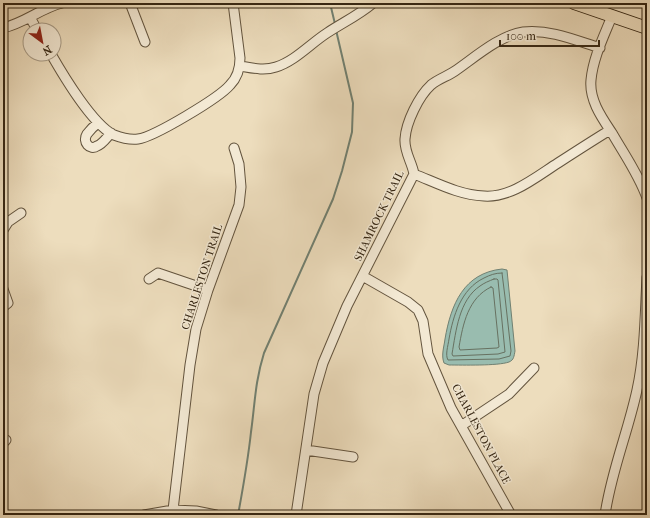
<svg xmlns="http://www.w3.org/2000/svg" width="650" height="518" font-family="'IM FELL French Canon',serif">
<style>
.water{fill:#99bcaf;stroke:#718071}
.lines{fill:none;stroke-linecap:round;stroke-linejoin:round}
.shore{stroke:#677161;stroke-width:1}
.stream{stroke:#718071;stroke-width:2}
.minor-casing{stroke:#63543e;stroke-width:11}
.major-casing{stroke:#352613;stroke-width:14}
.minor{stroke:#f3e9d4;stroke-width:9}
.major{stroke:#edddbd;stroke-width:12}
.labels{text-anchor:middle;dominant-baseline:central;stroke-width:3;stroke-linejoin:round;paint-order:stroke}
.street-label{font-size:11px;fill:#352613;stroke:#f3e9d4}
</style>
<rect width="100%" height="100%" fill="#edddbd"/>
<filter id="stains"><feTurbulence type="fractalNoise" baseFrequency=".005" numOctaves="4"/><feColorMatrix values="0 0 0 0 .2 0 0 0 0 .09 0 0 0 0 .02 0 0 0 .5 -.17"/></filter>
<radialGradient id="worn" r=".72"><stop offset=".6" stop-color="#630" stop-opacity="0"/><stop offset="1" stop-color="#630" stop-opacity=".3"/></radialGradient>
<!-- water -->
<path class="water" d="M502,269L507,270L515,351C514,356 514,360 509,362C498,366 462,365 449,365L444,363C441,355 444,347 445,339C451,304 464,273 502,269Z"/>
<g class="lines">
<!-- shore -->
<path class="shore" d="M502,273L505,297L511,351L510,356L499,359L448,360C445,355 448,346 449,339C453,316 461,289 484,278C490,275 495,273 502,273Z
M494,279H497L498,280L505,352L498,354L453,356L452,354C456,331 459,300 480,286C484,283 489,281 494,279Z
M491,287L493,288L499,347L497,348L460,350L459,347C463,324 468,298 491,287Z"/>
<!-- stream -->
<path class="stream" d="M330,3L335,24
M238,515C243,488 248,460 251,432C255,403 255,382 264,353L333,199L342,171L352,132L353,103L336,30"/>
<defs>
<path id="minor" d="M130,3L145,42
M612,16C604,36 593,58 591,80C589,100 602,118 612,133C624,154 639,175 647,198
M30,17L37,30
M3,28C25,23 41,8 62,3
M51,54C63,75 93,125 114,135C122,138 130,140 138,139C154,137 219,98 230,85C237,78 240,68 240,58L233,3
M240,66C252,68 264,71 276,67C295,61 310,44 327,33C342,23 359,15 373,3
M98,123C94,126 90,130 87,134C82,142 90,151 97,146C103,144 107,137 111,133
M414,174C437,183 459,195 484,196C511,198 536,177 558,163C575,152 592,141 610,130
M3,230L8,222L21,213
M362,278H366L408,302L418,310L423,321L428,354L451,408L511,515
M149,279L158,273L208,290
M3,289L8,303L3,307
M461,426L509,394L534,368
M3,443L6,440
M306,450L353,457
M173,510L190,365L196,329L208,290L239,205L241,187L239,164L234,148
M144,515L173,510L196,511L216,515
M296,515L314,394L323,363L347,306L414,174C412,162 404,152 405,139C406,122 419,96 431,85C438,79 448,76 455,71C474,58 500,35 523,32C550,29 575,40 600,48
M605,515C611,472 628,432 637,390C645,353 645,315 647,277"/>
<path id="major" d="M574,3L647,28"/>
</defs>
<!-- minor casing -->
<use href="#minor" class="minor-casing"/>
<!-- major casing -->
<use href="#major" class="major-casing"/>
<!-- minor -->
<use href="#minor" class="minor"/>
<!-- major -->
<use href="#major" class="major"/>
</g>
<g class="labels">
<!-- street labels -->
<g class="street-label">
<text transform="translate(379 216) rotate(-64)">SHAMROCK TRAIL</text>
<text transform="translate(202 277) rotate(-72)">CHARLESTON TRAIL</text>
<text transform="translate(481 434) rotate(62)">CHARLESTON PLACE</text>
</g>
</g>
<!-- margin -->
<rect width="650" height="518" fill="none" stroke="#edddbd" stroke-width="16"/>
<rect x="4" y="4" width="642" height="510" fill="none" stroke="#352613" stroke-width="2"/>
<rect x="8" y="8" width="634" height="502" fill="none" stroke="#352613"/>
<!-- north arrow -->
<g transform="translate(42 42) rotate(148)"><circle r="19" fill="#f3e9d4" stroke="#a79b87"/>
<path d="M0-3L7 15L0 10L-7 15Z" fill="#8f2418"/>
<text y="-6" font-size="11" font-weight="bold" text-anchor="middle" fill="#352613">N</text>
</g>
<!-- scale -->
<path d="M500 40v6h99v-6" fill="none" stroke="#352613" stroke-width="2"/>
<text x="506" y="40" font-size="12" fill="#352613" stroke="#f3e9d4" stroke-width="3" paint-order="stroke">100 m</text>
<rect width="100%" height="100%" filter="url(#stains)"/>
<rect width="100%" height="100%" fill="url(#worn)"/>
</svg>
